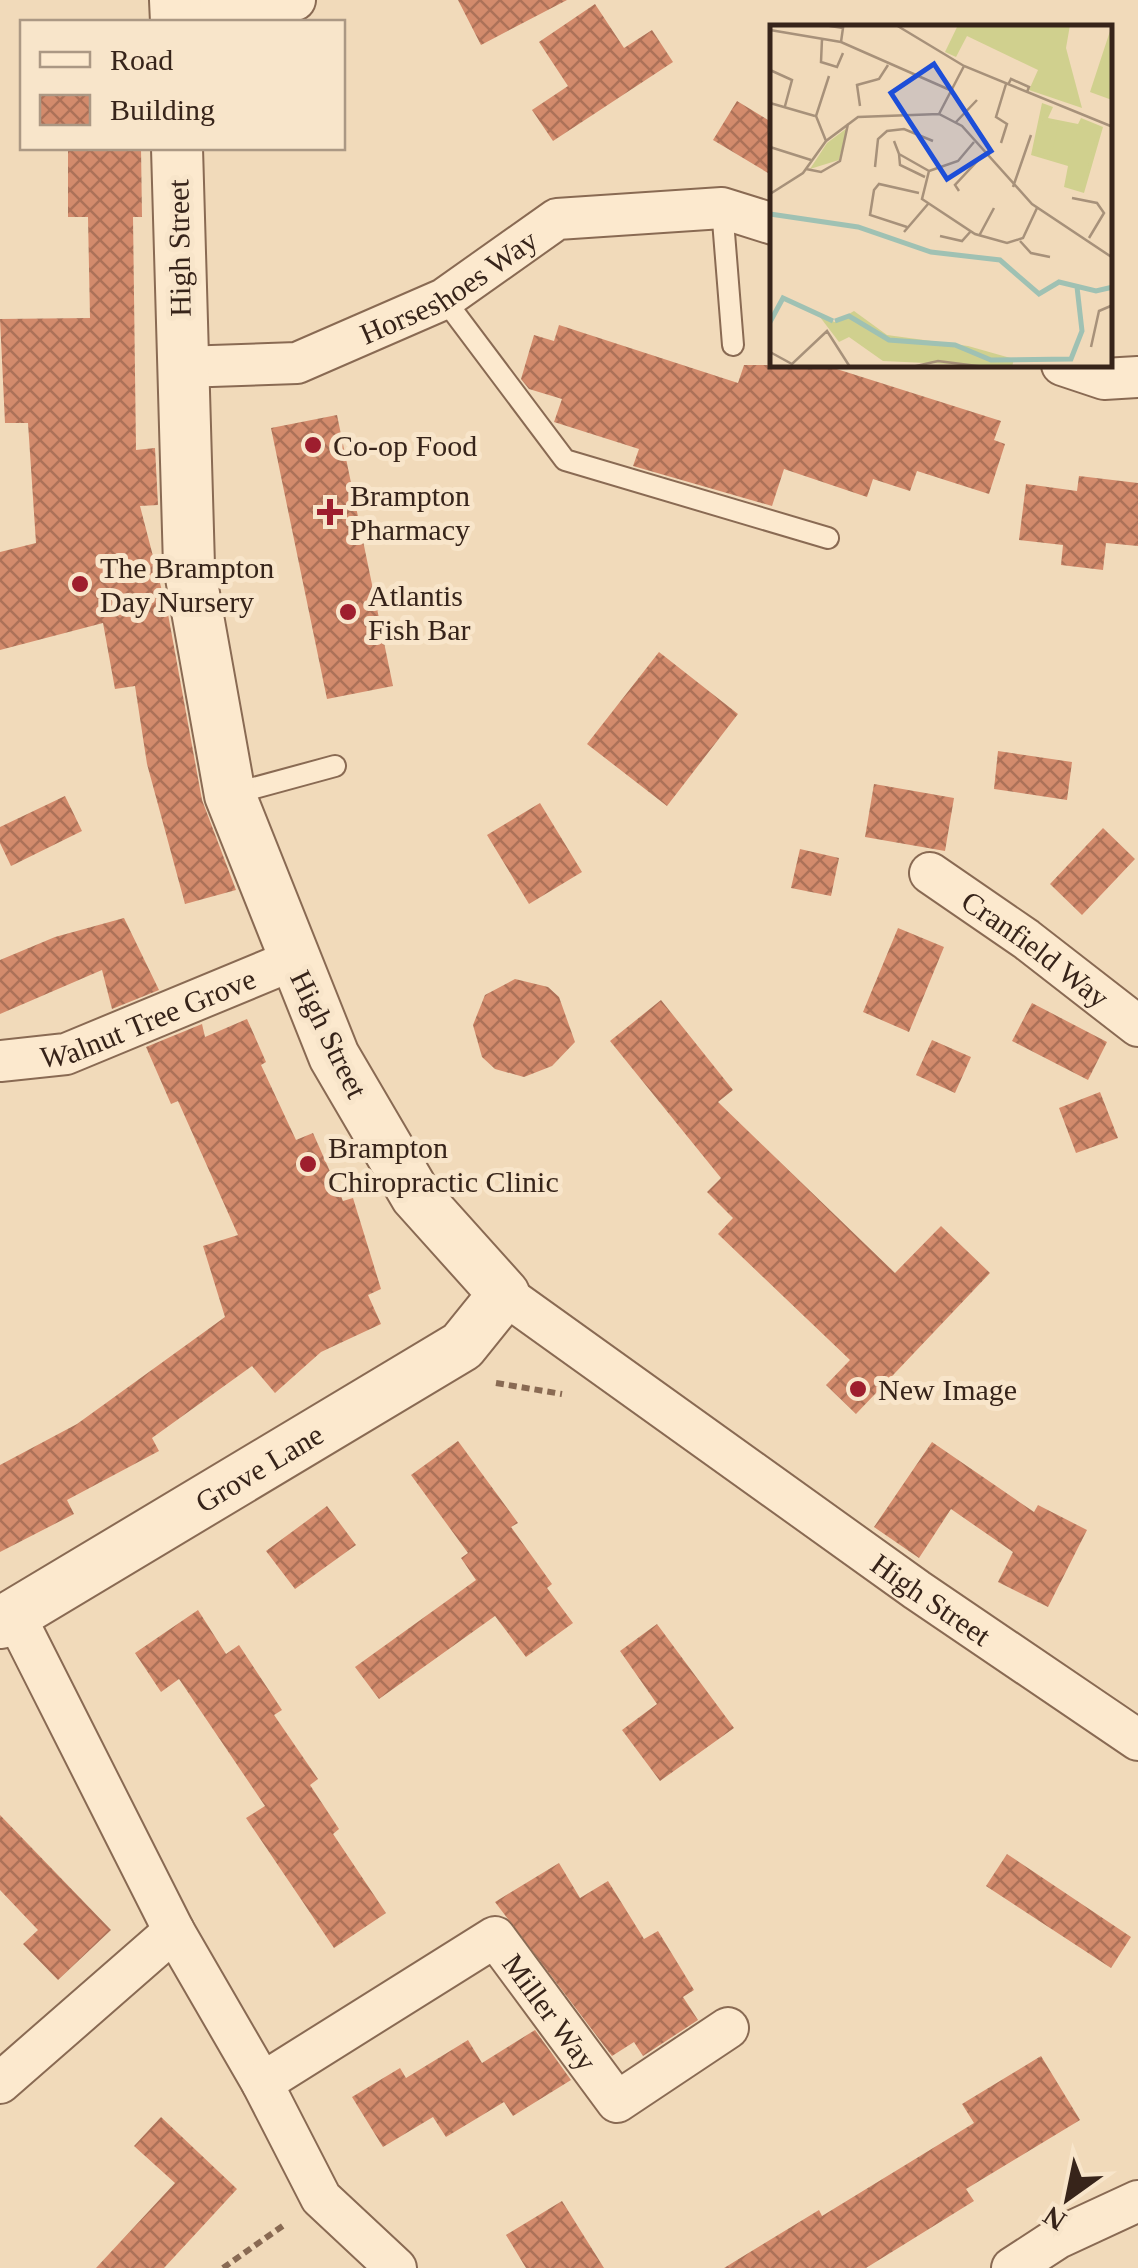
<svg xmlns="http://www.w3.org/2000/svg" width="1138" height="2268" font-family="Georgia,serif">
<style>
.building{fill:url(#building-cross-hatch)}
.lines{fill:none;stroke-linecap:round;stroke-linejoin:round}
.service-casing{stroke:#896a53;stroke-width:24}
.minor-casing{stroke:#896a53;stroke-width:44}
.tertiary-casing{stroke:#896a53;stroke-width:54}
.path{stroke:#896a53;stroke-width:6;stroke-dasharray:8 5;stroke-linecap:butt}
.service{stroke:#fce9ce;stroke-width:20}
.minor{stroke:#fce9ce;stroke-width:40}
.tertiary{stroke:#fce9ce;stroke-width:50}
.poi-dot{fill:#9e1e2e;stroke:#f8e5ca;stroke-width:4}
.labels{text-anchor:middle;dominant-baseline:central;stroke-width:10;stroke-linejoin:round;paint-order:stroke}
.street-label{font-size:30px;fill:#37241a;stroke:#f8e5ca}
.poi-label{font-size:30px;fill:#37241a;stroke:#f8e5ca;text-anchor:start}
.inset-river{fill:none;stroke:#9fc1b3;stroke-width:5}
.inset-road{fill:none;stroke:#a7917a;stroke-width:2.5}
.view{fill:#1d4ed8;fill-opacity:0.15;stroke:#1d4ed8;stroke-width:5}
.inset-edge{fill:none;stroke:#37241a;stroke-width:5}
</style>
<defs>
<pattern id="building-cross-hatch" width="8" height="8" patternUnits="userSpaceOnUse" patternTransform="scale(2.5)"><rect width="8" height="8" fill="#d38b6c"/><path d="M0 0l8 8M0 8l8-8" fill="none" stroke="#ac7158"/></pattern>
</defs>
<rect width="100%" height="100%" fill="#f1daba"/>
<!-- building -->
<path class="building" d="M458,0H567L481,45Z
M595,4L624,48L652,30L673,62L553,141L532,110L568,86L539,42Z
M737,101L773,123V176L713,140Z
M68,148H141L142,217H133L136,450L155,448L158,505L140,506L168,614L202,800L236,890L185,904L147,764L135,686L115,689L103,623L0,650V552L36,543L28,423H5L0,319L90,318L88,217H68Z
M559,325L738,383L744,365H824L1001,421L994,440L1005,444L989,494L917,471L910,491L873,479L867,497L784,469L772,506L633,466L639,449L554,422L562,399L529,389L521,379L534,335L554,341Z
M337,415L393,686L327,699L271,428Z
M1079,476L1138,483V546L1106,543L1103,570L1061,565L1063,545L1019,540L1026,484L1077,491Z
M659,652L738,714L667,806L587,744Z
M998,751L1072,762L1067,800L994,789Z
M874,784L954,798L945,851L865,837Z
M65,796L82,831L11,866L0,843V827Z
M540,803L582,872L529,904L487,835Z
M1103,828L1135,859L1082,915L1050,884Z
M800,849L839,858L831,896L791,888Z
M124,918L159,990L112,1009L102,970L0,1014V960L55,937Z
M898,928L944,947L909,1032L863,1012Z
M515,979L548,987L559,997L575,1042L552,1066L524,1077L495,1069L482,1057L473,1025L485,995Z
M661,1000L733,1090L718,1102L895,1273L941,1226L990,1273L856,1414L826,1385L850,1360L718,1234L733,1218L707,1192L721,1178L610,1041Z
M1032,1003L1107,1042L1088,1080L1012,1041Z
M247,1019L266,1062L261,1065L296,1140L313,1133L343,1201L353,1198L381,1289L368,1295L381,1324L321,1352L275,1393L252,1366L152,1438L159,1451L67,1500L74,1514L0,1552V1465L77,1424L225,1317L203,1246L238,1235L178,1101L171,1104L146,1047L202,1024L205,1037Z
M932,1040L971,1057L955,1093L916,1075Z
M1100,1092L1118,1138L1076,1153L1059,1108Z
M458,1441L518,1523L511,1527L552,1584L547,1588L573,1623L526,1657L495,1616L379,1699L355,1667L476,1580L461,1558L468,1553L411,1475Z
M932,1442L1034,1512L1038,1505L1087,1530L1048,1607L998,1582L1013,1552L951,1509L919,1558L874,1527Z
M327,1506L356,1545L295,1589L266,1551Z
M198,1610L226,1654L239,1645L282,1710L274,1715L318,1779L310,1785L339,1829L333,1834L386,1913L334,1948L246,1818L265,1806L179,1679L161,1692L135,1653Z
M657,1624L734,1728L660,1781L622,1730L657,1704L620,1651Z
M0,1815L111,1930L58,1980L23,1944L38,1930L0,1890Z
M1007,1854L1131,1937L1111,1968L986,1886Z
M559,1863L580,1898L608,1881L644,1939L658,1931L694,1990L683,1997L698,2020L643,2056L634,2042L612,2056L495,1902Z
M535,2030L571,2080L513,2116L504,2102L446,2137L433,2117L383,2147L352,2097L400,2068L406,2078L468,2040L482,2063Z
M1041,2056L1080,2120L966,2189L974,2201L866,2268H724L819,2210L822,2216L974,2123L962,2104Z
M161,2117L237,2189L164,2268H96L175,2183L134,2146Z
M562,2201L604,2268H526L506,2235Z"/>
<g class="lines">
<defs>
<path id="service" d="M722,208L733,345
M444,299L565,460L828,538
M232,794L335,766"/>
<g id="minor">
<path d="M177,22L295,0"/>
<path d="M1062,365L1104,379L1138,377"/>
<path id="s1" d="M182,367L297,363L444,299L557,219L722,208L773,224"/>
<path id="s2" d="M930,873L1026,939L1138,1026"/>
<path id="s3" d="M0,1061L66,1054L293,960"/>
<path id="s4" d="M504,1294L917,1590L1138,1740"/>
<path d="M15,1616L174,1931L262,2083L321,2198L396,2268"/>
<path d="M0,2083L174,1931"/>
<path id="s5" d="M262,2083L495,1937L617,2102L728,2028"/>
<path d="M1012,2268L1058,2238L1138,2201"/>
</g>
<g id="tertiary">
<path d="M175,0L176,22"/>
<path id="s6" d="M0,1623L462,1346L504,1294L416,1196L334,1056L230,795L189,566L177,148"/>
</g>
</defs>
<!-- service casing -->
<use href="#service" class="service-casing"/>
<!-- minor casing -->
<use href="#minor" class="minor-casing"/>
<!-- tertiary casing -->
<use href="#tertiary" class="tertiary-casing"/>
<!-- path -->
<path class="path" d="M496,1383L562,1394
M223,2268L284,2225"/>
<!-- service -->
<use href="#service" class="service"/>
<!-- minor -->
<use href="#minor" class="minor"/>
<!-- tertiary -->
<use href="#tertiary" class="tertiary"/>
</g>
<!-- markers -->
<g class="poi-dot">
<circle cx="313" cy="445" r="10"/>
<path d="M325 497h10v10h10v10h-10v10h-10v-10h-10v-10h10z"/>
<circle cx="80" cy="584" r="10"/>
<circle cx="348" cy="612" r="10"/>
<circle cx="308" cy="1164" r="10"/>
<circle cx="858" cy="1389" r="10"/>
</g>
<g class="labels">
<!-- street labels -->
<g class="street-label">
<text transform="translate(179 248) rotate(-91)">High Street</text>
<text stroke="none"><textPath href="#s1" startOffset="285">Horseshoes Way</textPath></text>
<text stroke="none"><textPath href="#s2" startOffset="130">Cranfield Way</textPath></text>
<text stroke="none"><textPath href="#s3" startOffset="155">Walnut Tree Grove</textPath></text>
<text transform="translate(329 1034) rotate(64)">High Street</text>
<text stroke="none"><textPath href="#s6" startOffset="302">Grove Lane</textPath></text>
<text stroke="none"><textPath href="#s4" startOffset="525">High Street</textPath></text>
<text stroke="none"><textPath href="#s5" startOffset="368">Miller Way</textPath></text>
</g>
<!-- poi labels -->
<g class="poi-label">
<text x="333" y="445">Co-op Food</text>
<text x="350" y="495">Brampton<tspan x="350" dy="34">Pharmacy</tspan></text>
<text x="100" y="567">The Brampton<tspan x="100" dy="34">Day Nursery</tspan></text>
<text x="368" y="595">Atlantis<tspan x="368" dy="34">Fish Bar</tspan></text>
<text x="328" y="1147">Brampton<tspan x="328" dy="34">Chiropractic Clinic</tspan></text>
<text x="878" y="1389">New Image</text>
</g>
</g>
<!-- overview -->
<g transform="translate(770 25)">
<rect width="342" height="342" fill="#f1daba"/>
<path d="M188,0H300L296,23L312,83L259,65L268,45L197,11L186,32L175,27ZM342,0H343L342,75L320,67Z" fill="#d0d08e"/>
<path d="M84,286L117,310L198,321L244,334L242,342L113,336L79,312L69,317L50,292L65,297Z" fill="#d0d08e"/>
<path d="M272,78L283,82L278,93L308,99L311,93L333,102L314,168L294,162L298,141L261,130ZM77,103L69,135L40,144L57,118Z" fill="#d0d08e"/>
<path d="M271,95L289,99L281,131L263,127ZM310,99L326,112L317,145L296,139Z" fill="#d0d08e"/>
<path class="inset-river" d="M0,189L88,202L161,227L230,235L269,269L289,257L326,266L343,262M65,296L79,291L119,315L185,320L221,335L301,334L312,306L307,262M0,297L13,273L63,296"/>
<path class="inset-road" d="M54,0L73,3L71,17M126,0L194,41L343,102M0,5L71,17L180,65M52,14L51,37L67,42L73,28M0,45L22,55L15,81M238,60L241,54L259,62L257,67M0,78L45,91M90,81L87,60L109,54L118,40M169,89L194,41M186,97L207,75M56,116L46,91L59,51M124,116L129,129L159,146M204,117L188,136L159,146L152,174L205,209L237,218L253,213L267,183M231,118L237,99L226,92L236,59M0,122L41,135M129,129L130,140L155,152M105,142L108,114L117,106L134,104L163,116M36,144L51,147L70,136L78,99M243,162L261,110M189,166L185,160L213,130M0,169L33,148L56,116L88,92L169,89L192,101L262,179L343,233M302,173L327,178L334,188L319,213M137,202L100,190L104,165L109,159L149,168M134,207L158,179M170,211L192,216L201,206M209,211L224,183M250,216L261,228L280,232M321,322L329,286L343,280M0,327L22,339L57,306L80,342M80,341L140,342M142,342L168,336L215,342"/>
<path class="view" d="M164,39L221,126L177,154L121,68Z"/>
<rect width="342" height="342" class="inset-edge"/>
</g>
<!-- legend -->
<rect x="20" y="20" width="325" height="130" fill="#f8e5ca" stroke="#ab9884" stroke-width="2.5"/>
<rect x="40" y="52" width="50" height="15" fill="#fce9ce" stroke="#ab9884" stroke-width="2.5"/>
<text x="110" y="70" font-size="30" fill="#37241a">Road</text>
<rect x="40" y="95" width="50" height="30" fill="url(#building-cross-hatch)" stroke="#ab9884" stroke-width="2.5"/>
<text x="110" y="120" font-size="30" fill="#37241a">Building</text>
<!-- north arrow -->
<g transform="translate(1068 2198) rotate(213)" stroke="#f8e5ca" stroke-width="8" paint-order="stroke">
<path d="M0-8L18 38L0 25L-18 38Z" fill="#37241a"/>
<text y="-15" font-size="28" font-weight="bold" text-anchor="middle" fill="#37241a">N</text>
</g>
</svg>
